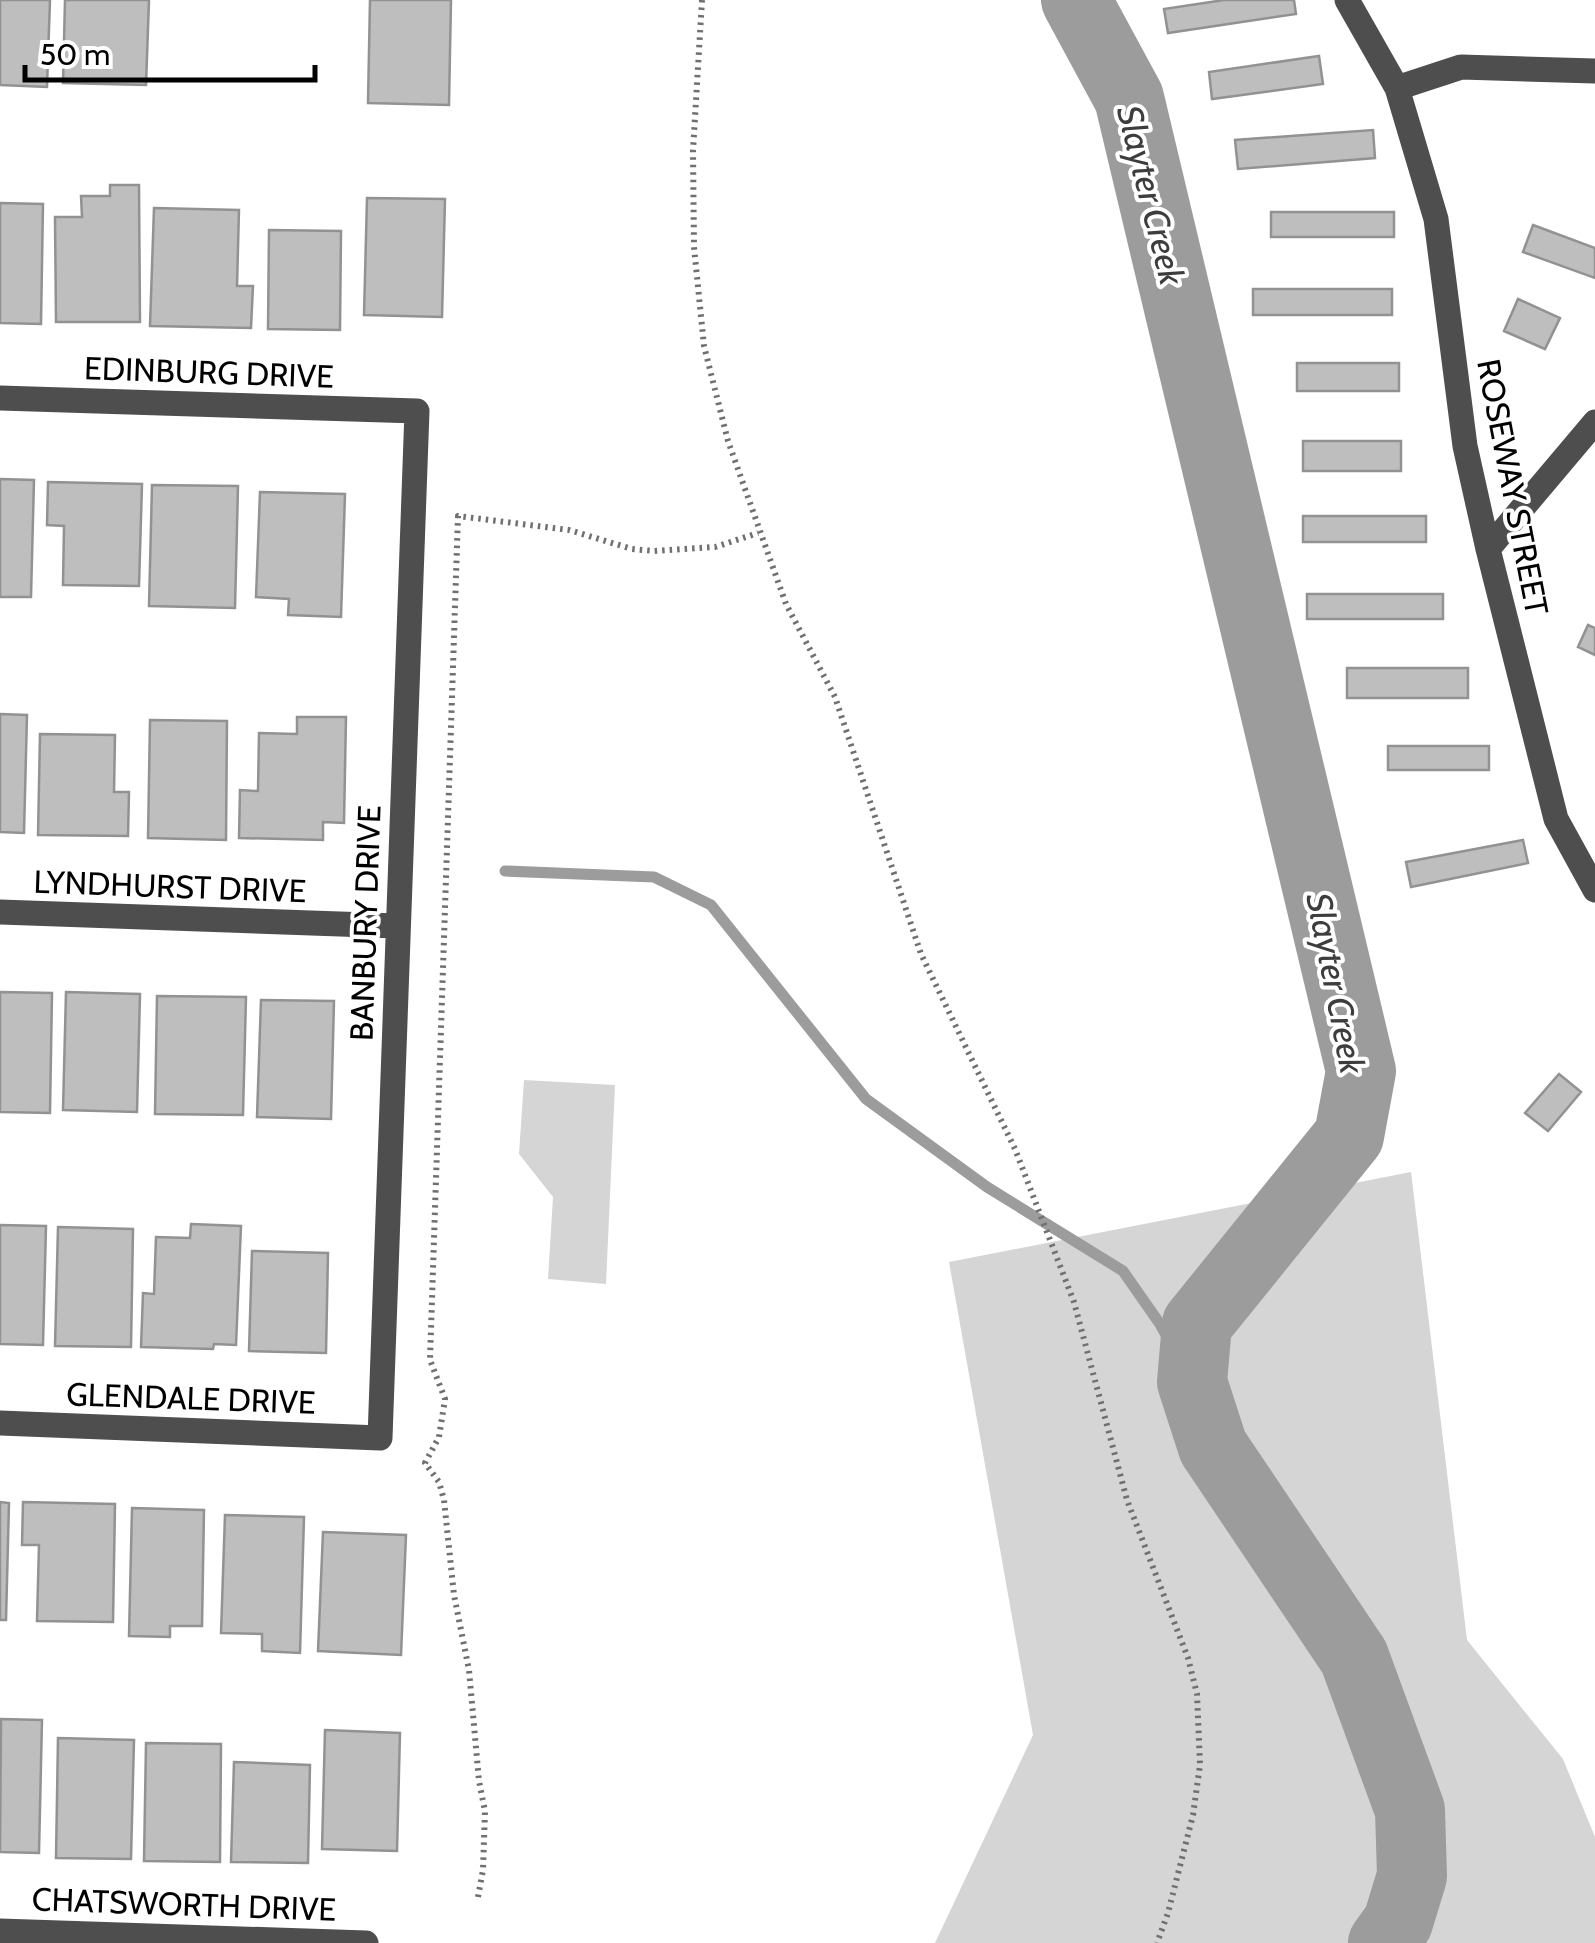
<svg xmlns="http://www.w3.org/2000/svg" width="1595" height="1943" font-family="Cabin,sans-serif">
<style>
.green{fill:#d5d5d5}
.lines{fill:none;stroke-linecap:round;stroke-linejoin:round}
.stream{stroke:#9c9c9c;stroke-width:11}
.river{stroke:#9c9c9c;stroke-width:70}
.building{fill:#bebebe;stroke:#929292;stroke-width:2.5}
.path{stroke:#707070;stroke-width:6;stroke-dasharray:2.5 5;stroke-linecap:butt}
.minor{stroke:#4e4e4e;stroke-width:25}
.labels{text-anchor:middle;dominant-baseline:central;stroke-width:8;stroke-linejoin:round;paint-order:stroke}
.street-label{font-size:32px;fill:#000;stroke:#fff}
.water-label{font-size:35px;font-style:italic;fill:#3d3d3d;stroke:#fff}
</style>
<rect width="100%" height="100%" fill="#fff"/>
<!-- green -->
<path class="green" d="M524,1080L615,1085L606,1284L548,1279L553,1197L519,1154Z
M1411,1172L1467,1640L1563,1759L1595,1837V1943H935L1033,1735L949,1262Z"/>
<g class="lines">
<!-- stream -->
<path class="stream" d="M505,871L654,877L711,905L866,1099L987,1187L1123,1271L1160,1324L1192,1382"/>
<!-- river -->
<path class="river" d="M1076,0L1129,98L1361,1071L1349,1136L1197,1324L1192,1382L1213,1447L1354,1657L1410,1810L1412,1876L1398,1922L1383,1943"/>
</g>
<!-- building -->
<path class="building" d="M0,0H50L47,87L0,85Z
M65,0H149L146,85L63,83Z
M370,0H451L449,105L368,103Z
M1224,0H1294L1296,14L1168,33L1164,9Z
M1319,56L1323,84L1212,99L1209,72Z
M1373,130L1375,158L1238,169L1235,140Z
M110,185H139L140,322H56L55,217H82L81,196H110Z
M367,198L445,199L442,317L364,315Z
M0,203L43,204L41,324L0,323Z
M154,208L239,210L237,286H253L251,328L150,326Z
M1271,212H1394V237H1271Z
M1533,225L1595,248V278L1523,252Z
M269,230L341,231L340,330L268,329Z
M1253,289H1392V315H1253Z
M1518,299L1560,318L1545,349L1504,331Z
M1297,363H1399V391H1297Z
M1303,441H1401V471H1303Z
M0,479L34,480L31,597H0Z
M48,482L142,484L139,586L63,585L64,526L47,525Z
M152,485L238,486L235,608L149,606Z
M260,492L345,494L341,617L288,615L289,599L256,597Z
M1303,516H1426V542H1303Z
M1307,594H1443V619H1307Z
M1588,625L1595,628V655L1578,647Z
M1347,668H1468V698H1347Z
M0,714L27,715L24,833L0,832Z
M297,717H346L344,823L323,822V840L239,838L240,790L258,791L259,733L297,734Z
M150,720L227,721L226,840L148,838Z
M40,734L115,735L114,792H129L128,836L38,835Z
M1388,746H1489V770H1388Z
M1523,840L1528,863L1411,887L1406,862Z
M0,992L52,993L50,1113L0,1112Z
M66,992L140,994L137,1112L63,1110Z
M157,996L246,997L243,1115L155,1114Z
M261,1000L334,1001L331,1119L257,1117Z
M1559,1074L1581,1092L1548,1131L1525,1113Z
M191,1224L241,1226L236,1345L214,1344L213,1349L141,1347L143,1293L154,1294L156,1237L190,1238Z
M0,1225L46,1226L43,1345L0,1344Z
M58,1227L133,1229L131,1347L55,1346Z
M252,1251L328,1253L326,1353L249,1351Z
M0,1502L9,1503L6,1620H0Z
M23,1502L115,1504L113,1622L37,1621L39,1545H22Z
M132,1508L204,1510L202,1626H170V1637L129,1636Z
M225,1515L304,1517L300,1653L262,1651V1634L221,1633Z
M323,1532L406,1535L401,1655L318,1651Z
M1,1719L42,1720L39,1853L0,1852Z
M325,1730L400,1733L397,1851L322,1849Z
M58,1738L134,1740L131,1859L56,1858Z
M146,1743L221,1744L220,1862L144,1861Z
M234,1762L310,1765L308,1863L231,1862Z"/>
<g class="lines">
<!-- path -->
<path class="path" d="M702,0L693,151L694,247L704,346L728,441L786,604L835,697L921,954L1015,1149L1074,1302L1127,1500L1188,1658L1197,1694L1200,1765L1193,1815L1168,1913L1157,1943
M478,1897L483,1870L485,1811L479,1781L469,1670L454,1595L444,1500L439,1482L425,1463L439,1437L445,1399L430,1360L458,516L569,530L632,549L654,551L715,547L758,533"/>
<!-- minor -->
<path class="minor" d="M1347,0L1397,88L1436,219L1465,446L1488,549L1556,819L1595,890
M1397,88L1461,67L1595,71
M0,398L417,411L380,1438L0,1423
M1488,549L1595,422
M0,912L397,926
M0,1931L366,1943"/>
</g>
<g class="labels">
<!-- street labels -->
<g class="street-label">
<text transform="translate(209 372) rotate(2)">EDINBURG DRIVE</text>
<text transform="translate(1513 487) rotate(79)">ROSEWAY STREET</text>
<text transform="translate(170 886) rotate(2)">LYNDHURST DRIVE</text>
<text transform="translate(365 923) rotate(-88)">BANBURY DRIVE</text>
<text transform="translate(191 1398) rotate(2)">GLENDALE DRIVE</text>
<text transform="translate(184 1904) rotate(2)">CHATSWORTH DRIVE</text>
</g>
<!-- water labels -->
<g class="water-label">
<text transform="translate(1151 195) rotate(76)">Slayter Creek</text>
<text transform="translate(1336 983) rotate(79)">Slayter Creek</text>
</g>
</g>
<!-- scale -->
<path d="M25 65v15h290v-15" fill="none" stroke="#000000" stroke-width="5"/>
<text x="40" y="65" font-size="30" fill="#000000" stroke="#ffffff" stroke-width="8" paint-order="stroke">50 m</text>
</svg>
